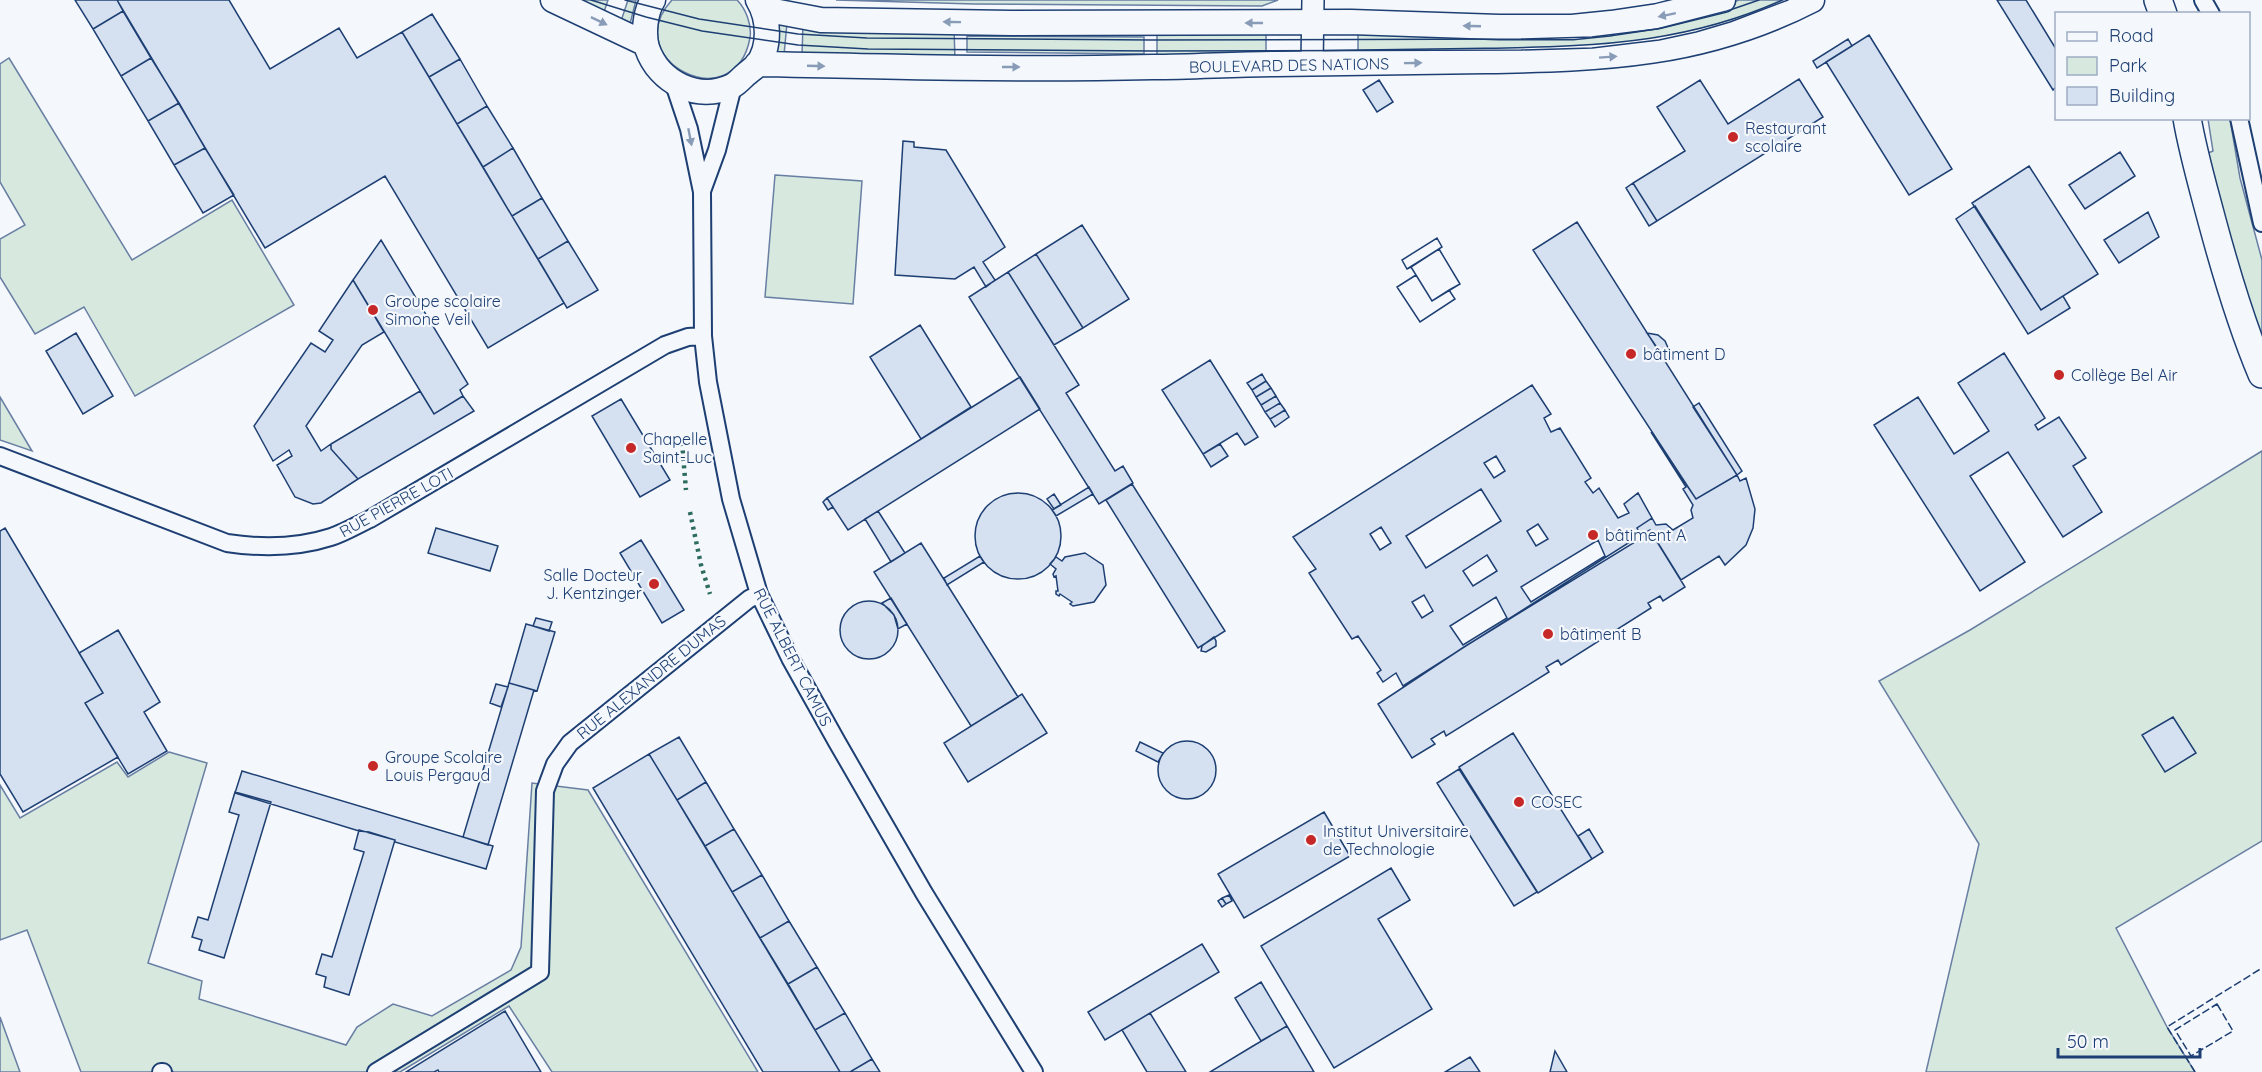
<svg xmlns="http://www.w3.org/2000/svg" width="2262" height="1072" font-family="Quicksand,sans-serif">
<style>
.green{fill:#d7e8df;stroke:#687fa3;stroke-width:1.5}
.building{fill:#d5e0f0;stroke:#1d3f73;stroke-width:1.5;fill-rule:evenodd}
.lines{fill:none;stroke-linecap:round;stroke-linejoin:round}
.minor-casing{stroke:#1d3f73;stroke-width:20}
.tertiary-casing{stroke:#1d3f73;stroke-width:24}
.secondary-casing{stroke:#1d3f73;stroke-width:27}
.primary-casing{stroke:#1d3f73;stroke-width:30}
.minor{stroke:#f4f7fb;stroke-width:16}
.tertiary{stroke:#f4f7fb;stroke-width:21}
.secondary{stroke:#f4f7fb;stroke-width:24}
.primary{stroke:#f4f7fb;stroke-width:27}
.tram{stroke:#1d3f73;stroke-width:1.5}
.hedge{stroke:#2c6c60;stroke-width:4.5;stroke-dasharray:3 4.5;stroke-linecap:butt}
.fence{stroke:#1d3f73;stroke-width:1.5;stroke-dasharray:8 3;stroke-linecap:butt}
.oneway{fill:#889bb7}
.poi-dot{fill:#c62828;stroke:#f4f7fb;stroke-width:2}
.labels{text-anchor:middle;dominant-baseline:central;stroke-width:4.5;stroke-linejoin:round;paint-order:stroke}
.street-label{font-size:16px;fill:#1d3f73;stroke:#f4f7fb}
.poi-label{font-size:16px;fill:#1d3f73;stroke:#f4f7fb;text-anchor:start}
</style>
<rect width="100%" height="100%" fill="#f4f7fb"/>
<!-- green -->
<path class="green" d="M567,0H608L603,15Z
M628,0H636L629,28L620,24Z
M672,0H737C746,9 752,25 750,38C734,121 617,59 672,0Z
M836,0H1278L1262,6L974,4Z
M1739,0H1801L1663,46L1358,58V29L1400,30L1725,5Z
M779,22L787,23L784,55H776L779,35Z
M803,24L954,27L955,61L802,55Z
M1157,29L1266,30V58L1157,61Z
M967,36L1144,37V54L967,52Z
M9,58L132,260L232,200L294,305L135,396L84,307L35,334L0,277V239L25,225L0,182V64Z
M2208,119H2230L2240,178L2262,260V341L2250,309L2206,154L2213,151Z
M775,175L862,181L853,304L765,297Z
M0,397L32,451L0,440Z
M2262,451V841L2116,928L2167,1027L2195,1072H1926L1979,844L1879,681L1970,630Z
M169,752L207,763L148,963L202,981L199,999L346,1045L357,1027L393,1004L432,1016L511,970L521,947L532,783L588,790L758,1072H552L509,1006L400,1072H174L162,1063L154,1072H81L27,930L0,940V785L20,818L117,762L128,777Z
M0,1017L20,1072H0Z"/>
<!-- building -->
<path class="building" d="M75,0H117L123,11L93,29Z
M117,0H229L270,69L339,28L357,58L402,32L564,303L488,348L385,176L265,248Z
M1997,0H2026L2056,49V87L2053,90Z
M123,11L151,58L121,76L93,29Z
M432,14L460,59L429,77L402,32Z
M1869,35L1952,169L1909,195L1826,62Z
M1848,39L1852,46L1817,68L1813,61Z
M151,58L179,103L148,121L121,76Z
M460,59L487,106L457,124L429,77Z
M1799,79L1823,117L1657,221L1633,183L1685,151L1657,107L1700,80L1728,124Z
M1379,80L1393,102L1377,112L1363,90Z
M179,103L205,148L174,165L148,121Z
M487,106L513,148L483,167L457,124Z
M903,141L914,142V147L946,150L1005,247L983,262L995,280L986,287L974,267L955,279L895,275Z
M205,148L234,195L203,213L174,165Z
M513,148L542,198L512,216L483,167Z
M2120,152L2135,176L2085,209L2069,185Z
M2029,166L2098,274L2041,310L1972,203Z
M1633,183L1657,221L1649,226L1626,188Z
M542,198L568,241L538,259L512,216Z
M1975,206L2041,310L2063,296L2070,308L2028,334L1956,219Z
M2148,212L2159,237L2119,263L2104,240Z
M1577,222L1737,475L1696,499L1533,250Z
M1082,225L1129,299L1083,328L1036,254Z
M1437,238L1442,247L1407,269L1402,260Z
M1437,238L1442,247L1439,249L1460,284L1449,290L1455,299L1420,322L1397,287L1416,275L1411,267L1407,269L1402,260Z
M381,240L468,384L460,390L463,396L434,414L353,280Z
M568,241L598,290L567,308L538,259Z
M1439,249L1460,284L1432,301L1411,267Z
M1036,254L1083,328L1054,345L1008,272Z
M1008,272L1079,385L1066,393L1115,471L1123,466L1133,483L1099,504L969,297Z
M1416,275L1432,301L1449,290L1455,299L1420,322L1397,287Z
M353,280L384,332L362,345L306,426L321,451L331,444V449L358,479L321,503L313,504L295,497L277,465L292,456L289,450L273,461L254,426L311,343L325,352L333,340L319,331Z
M920,325L971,407L921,439L870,357Z
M76,333L113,396L83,414L46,351Z
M1647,333L1658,335L1665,341L1669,350L1666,361Z
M2004,353L2045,418L2035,425L2038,430L2059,417L2086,458L2073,466L2102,512L2063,537L2008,452L1970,476L2025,562L1980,591L1874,425L1918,397L1954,454L1989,431L1958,383Z
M1210,360L1258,437L1245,445L1237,433L1203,454L1162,390Z
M1262,374L1266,381L1252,390L1247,383Z
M1020,377L1040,409L848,530L827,498Z
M1266,381L1271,388L1256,397L1252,390Z
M1532,385L1551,414L1544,418L1551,432L1560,428L1591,478L1585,482L1593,493L1599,488L1618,518L1629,513L1624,504L1638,493L1652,518L1637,528L1641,535L1403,686L1396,673L1383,682L1377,673L1381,670L1358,636L1352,639L1309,573L1316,569L1293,537ZM1496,456L1505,471L1494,478L1484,463ZM1481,489L1501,521L1426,568L1406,536ZM1538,524L1548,539L1536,546L1527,531ZM1381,527L1391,543L1380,550L1370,534ZM1598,540L1605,556L1531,602L1521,587ZM1487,555L1497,571L1473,586L1463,571ZM1424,595L1433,611L1422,618L1412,602ZM1496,597L1507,618L1463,645L1450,626Z
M1271,388L1276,396L1261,405L1256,397Z
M420,391L434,414L463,396L474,411L358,479L331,449V444Z
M1276,396L1280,403L1265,412L1261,405Z
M621,399L670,480L640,497L592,416Z
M1280,403L1285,410L1270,419L1265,412Z
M1699,403L1742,471L1737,475L1693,407Z
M1285,410L1289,417L1275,427L1270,419Z
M1651,432L1696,499L1737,475L1740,481L1746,478L1755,509L1753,528L1746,545L1725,565L1719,556L1681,580L1650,530L1641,535L1637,528L1652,518L1656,525L1666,524L1673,530L1693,518L1691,510L1693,505L1683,489L1686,487Z
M1220,444L1228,456L1211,467L1203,454Z
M1132,484L1225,631L1198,648L1106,500Z
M1089,487L1093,494L1056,516L1052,510Z
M975 536a43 43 0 1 1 86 0a43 43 0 1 1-86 0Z
M1054,494L1061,505L1054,509L1047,499Z
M827,498L833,507L828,510L823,502Z
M878,511L905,553L891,562L865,519Z
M5,528L103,693L85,703L118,757L23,812L0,774V531Z
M436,528L498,546L490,571L428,553Z
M1651,532L1685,587L1663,601L1660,596L1648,603L1651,608L1561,665L1558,660L1546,667L1549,672L1446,736L1444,731L1431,739L1435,744L1412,758L1378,704L1464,647Z
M641,540L684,610L662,623L620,553Z
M921,543L1018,697L971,726L874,572Z
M1085,553L1103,565L1106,585L1094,602L1073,606L1070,604L1072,602L1060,594L1059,596L1056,594V591H1058L1056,576L1054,577L1053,574L1056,569L1050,564L1056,557L1062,561L1065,557Z
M980,556L984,562L947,585L944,578Z
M891,598L907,624L898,629L894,615L882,603Z
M840 630a29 29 0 1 1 58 0a29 29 0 1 1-58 0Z
M536,618L552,622L549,631L533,626Z
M526,624L555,632L537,691L509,683Z
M118,630L160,702L144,712L167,751L128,774L85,703L103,693L79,653Z
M1214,637L1216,641V646L1206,652L1201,651L1202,646Z
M509,683L534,690L488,845L463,837Z
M496,684L508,687L501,707L490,703Z
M1022,694L1047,733L968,782L944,743Z
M2173,717L2196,753L2165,772L2142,735Z
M1513,733L1592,859L1538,893L1459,767Z
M679,737L706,782L677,800L649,754Z
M1158 770a29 29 0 1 1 58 0a29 29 0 1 1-58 0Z
M1140,742L1163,753L1158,762L1136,751Z
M649,754L677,800L840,1072H763L593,788Z
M1459,769L1537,892L1514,906L1437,783Z
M242,771L493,846L486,869L395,842V840L369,832L359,831L235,793Z
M706,782L734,829L705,846L677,800Z
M235,792L271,802L224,958L199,950L202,940L192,937L198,917L208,920L239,815L229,812Z
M1324,812L1350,856L1244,918L1218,874Z
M734,829L762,875L732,892L705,846Z
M1589,829L1603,852L1592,859L1578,836Z
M359,830L395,840L349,995L324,987L326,977L316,974L322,954L332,957L364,852L354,849Z
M1391,868L1410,900L1378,919L1432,1009L1334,1068L1261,946Z
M762,875L789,921L760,938L732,892Z
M1229,895L1232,901L1226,904L1222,898Z
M1222,898L1226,904L1222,907L1218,901Z
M789,921L817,967L788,984L760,938Z
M1202,944L1219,972L1105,1040L1088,1012Z
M817,967L845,1013L815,1030L788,984Z
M1261,982L1287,1026L1261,1041L1235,998Z
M505,1011L541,1072H439L438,1070L434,1072H406Z
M845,1013L872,1059L850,1072H840L815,1030Z
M1150,1013L1186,1072H1147L1122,1030Z
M1287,1026L1314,1072H1210L1253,1046Z
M1555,1051L1567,1072H1550Z
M1470,1057L1480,1072H1445Z
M872,1059L880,1072H850Z"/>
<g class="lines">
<defs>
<path id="minor" d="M2203,0L2211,14
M674,84L689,129L702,192L703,336L708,382L731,499L759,594L790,658L837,742L924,893L1034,1072
M2239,118L2262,223
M702,191L717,150L733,86
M0,456L227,543C261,548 297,548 331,537C344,533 357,525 370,519L665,345L688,337L703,336
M161,1072H163
M376,1072L540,972L545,791L555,764L570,743L749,599L759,594"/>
<path id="tertiary" d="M1312,64L1313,0"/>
<path id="secondary" d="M553,0L646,44
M653,0C645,12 643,34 647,48C659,83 698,102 732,86C736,84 740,80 743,77C747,73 753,69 757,65C771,47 769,18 758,0
M763,9L821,20L1011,23L1351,22L1499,27H1572L1611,23L1658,16L1723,0
M757,64C889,67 1021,70 1153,67C1194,67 1235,64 1276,64C1345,63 1415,62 1485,61C1604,59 1703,56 1812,0"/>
<path id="primary" d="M2158,0L2163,14
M2187,118C2193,153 2203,187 2212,221C2226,273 2241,324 2262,374"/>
</defs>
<!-- minor casing -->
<use href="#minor" class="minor-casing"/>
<!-- tertiary casing -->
<use href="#tertiary" class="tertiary-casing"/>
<!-- secondary casing -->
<use href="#secondary" class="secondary-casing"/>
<!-- primary casing -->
<use href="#primary" class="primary-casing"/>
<!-- minor -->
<use href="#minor" class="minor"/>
<!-- tertiary -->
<use href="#tertiary" class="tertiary"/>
<!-- secondary -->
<use href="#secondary" class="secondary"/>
<!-- primary -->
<use href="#primary" class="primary"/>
<!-- tram -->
<path class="tram" d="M591,0L646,17L702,31L798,45L868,49L1152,51L1521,50L1592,48L1659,40L1696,32L1730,22L1788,0
M625,0L699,19L798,34L867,38L1152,40L1521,39L1592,37L1657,29L1727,11L1759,0"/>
<!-- hedge -->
<path class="hedge" d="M682,443L686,490
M690,512L701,565L710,594"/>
<!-- fence -->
<path class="fence" d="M2217,1004L2233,1031L2191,1056L2175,1030Z
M2195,1072L2167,1027L2262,968"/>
</g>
<!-- one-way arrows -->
<defs><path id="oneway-solid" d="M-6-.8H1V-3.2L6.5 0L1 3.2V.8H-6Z" transform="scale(1.5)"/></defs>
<g class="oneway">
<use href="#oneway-solid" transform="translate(1667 15) rotate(168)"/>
<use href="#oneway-solid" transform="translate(599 21) rotate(26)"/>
<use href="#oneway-solid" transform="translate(952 22) rotate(-179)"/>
<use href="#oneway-solid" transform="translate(1254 23) rotate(180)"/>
<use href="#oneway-solid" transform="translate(1472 26) rotate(-178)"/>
<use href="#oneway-solid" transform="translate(1608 57) rotate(-4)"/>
<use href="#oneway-solid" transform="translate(1413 63) rotate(-1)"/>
<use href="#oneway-solid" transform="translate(816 66) rotate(2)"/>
<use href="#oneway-solid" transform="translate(1011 67)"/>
<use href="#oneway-solid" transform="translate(690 137) rotate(79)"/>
</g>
<!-- markers -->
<g class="poi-dot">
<circle cx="1733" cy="137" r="6"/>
<circle cx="373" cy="310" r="6"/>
<circle cx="1631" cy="354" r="6"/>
<circle cx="2059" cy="375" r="6"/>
<circle cx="631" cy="448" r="6"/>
<circle cx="1593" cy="535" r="6"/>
<circle cx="654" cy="584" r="6"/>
<circle cx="1548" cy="634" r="6"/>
<circle cx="373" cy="766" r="6"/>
<circle cx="1519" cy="802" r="6"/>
<circle cx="1311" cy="840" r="6"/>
</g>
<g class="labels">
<!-- street labels -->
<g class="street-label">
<text transform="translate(1289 65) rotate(-1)">BOULEVARD DES NATIONS</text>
<text transform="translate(396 502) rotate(-29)">RUE PIERRE LOTI</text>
<text transform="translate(793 657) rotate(63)">RUE ALBERT CAMUS</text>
<text transform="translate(651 677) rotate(-39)">RUE ALEXANDRE DUMAS</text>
</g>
<!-- poi labels -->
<g class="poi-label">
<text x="1745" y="128">Restaurant<tspan x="1745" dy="18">scolaire</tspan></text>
<text x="385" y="301">Groupe scolaire<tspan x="385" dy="18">Simone Veil</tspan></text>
<text x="1643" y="354">bâtiment D</text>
<text x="2071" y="375">Collège Bel Air</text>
<text x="643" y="439">Chapelle<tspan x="643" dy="18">Saint-Luc</tspan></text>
<text x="1605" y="535">bâtiment A</text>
<text x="642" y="575" text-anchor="end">Salle Docteur<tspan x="642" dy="18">J. Kentzinger</tspan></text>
<text x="1560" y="634">bâtiment B</text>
<text x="385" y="757">Groupe Scolaire<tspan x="385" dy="18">Louis Pergaud</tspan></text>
<text x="1531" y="802">COSEC</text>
<text x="1323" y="831">Institut Universitaire<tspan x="1323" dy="18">de Technologie</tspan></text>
</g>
</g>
<!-- legend -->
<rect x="2055" y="12" width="195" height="108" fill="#f4f7fb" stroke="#9eadc5" stroke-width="1.5"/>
<rect x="2067" y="32" width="30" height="9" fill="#f4f7fb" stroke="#9eadc5" stroke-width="1.5"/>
<text x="2109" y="42" font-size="18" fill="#1d3f73">Road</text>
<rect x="2067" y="57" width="30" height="18" fill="#d7e8df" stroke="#9eadc5" stroke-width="1.5"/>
<text x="2109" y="72" font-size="18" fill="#1d3f73">Park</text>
<rect x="2067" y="87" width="30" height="18" fill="#d5e0f0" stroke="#9eadc5" stroke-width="1.5"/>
<text x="2109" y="102" font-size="18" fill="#1d3f73">Building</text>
<!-- scale -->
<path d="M2058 1048v9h142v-9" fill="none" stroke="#1d3f73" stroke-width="3"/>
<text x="2067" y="1048" font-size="18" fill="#1d3f73" stroke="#f4f7fb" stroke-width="4.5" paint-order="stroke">50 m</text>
</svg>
